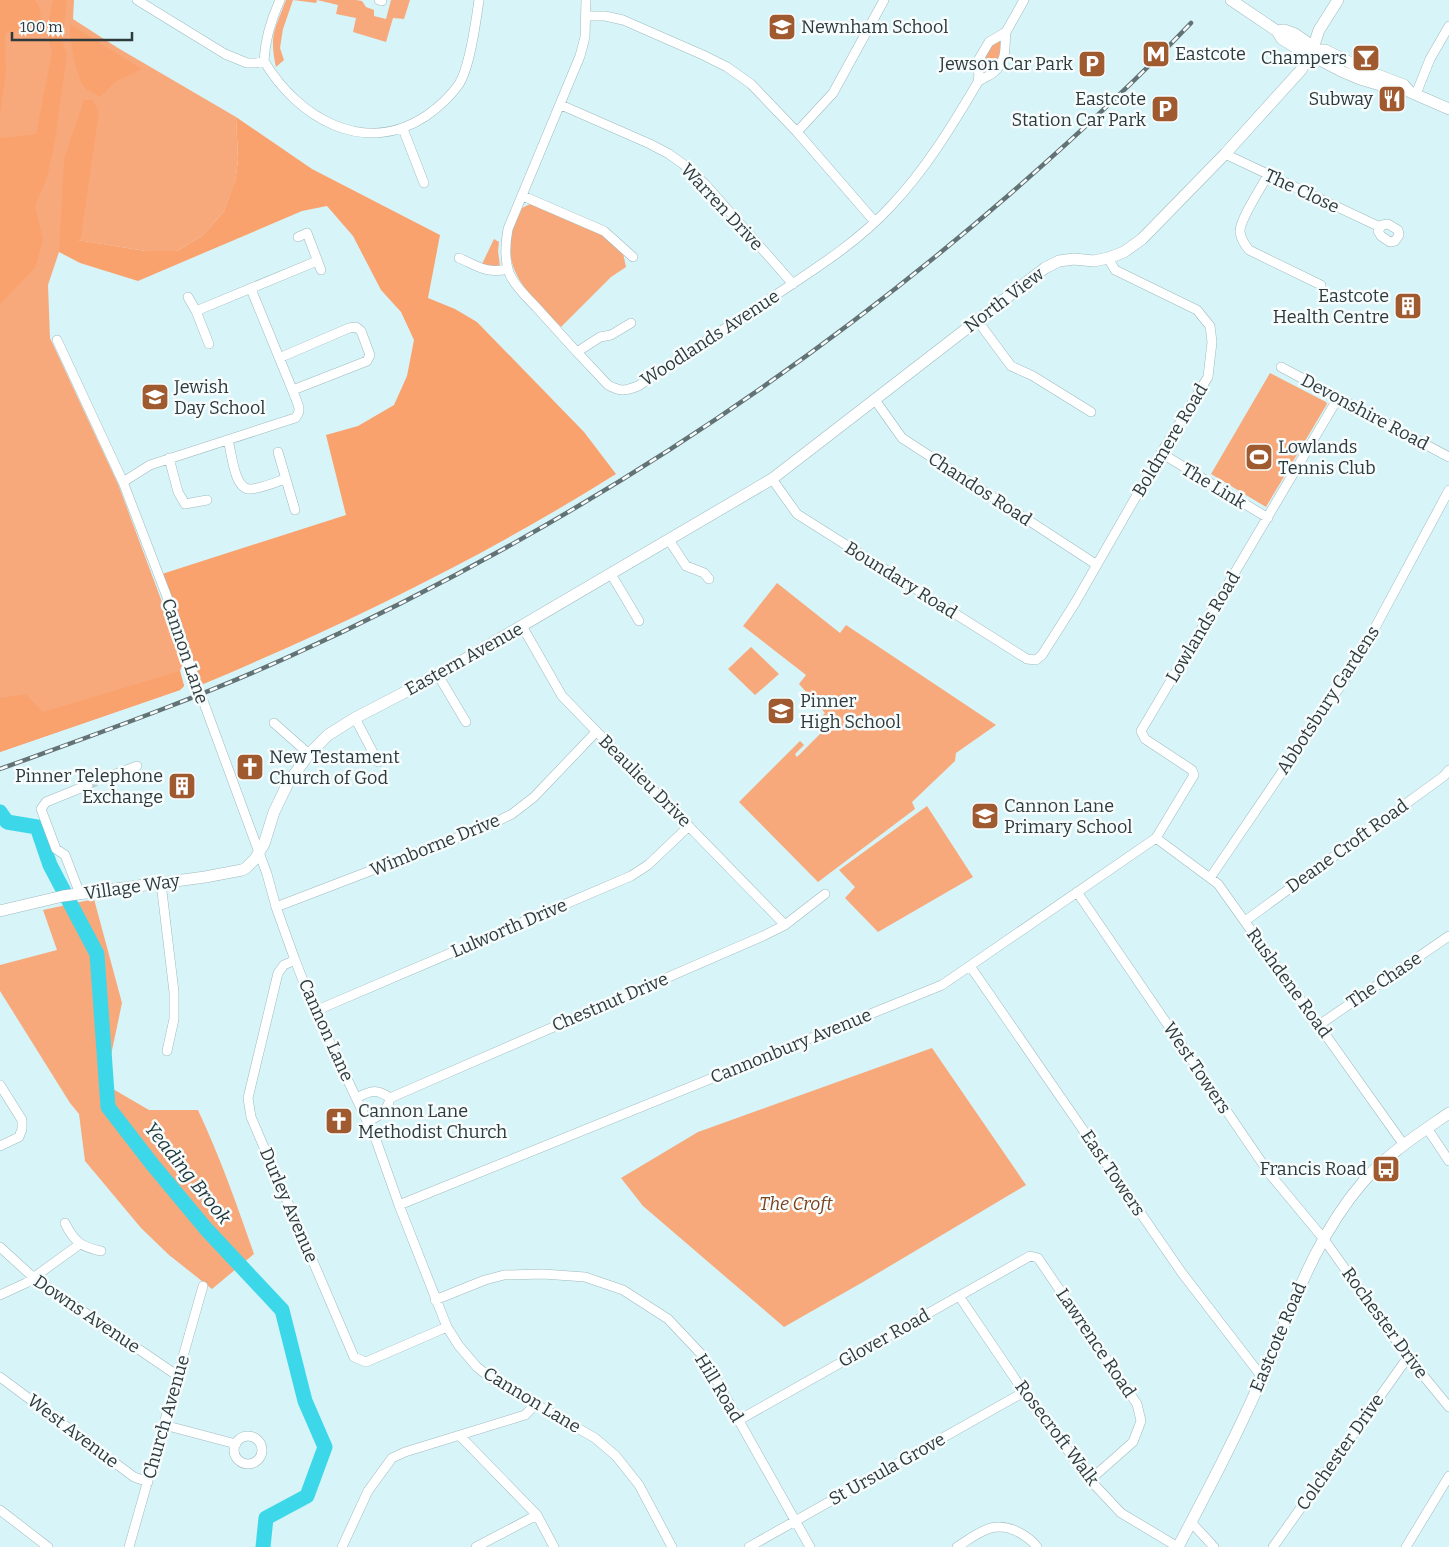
<svg xmlns="http://www.w3.org/2000/svg" width="1449" height="1547" font-family="Bitter,serif">
<style>
.green{fill:#f7a97c}
.forest{fill:#faa26e}
.lines{fill:none;stroke-linecap:round;stroke-linejoin:round}
.river{stroke:#3dd7ea;stroke-width:15}
.minor-tunnel{stroke:#b5cfd2;stroke-width:9;stroke-dasharray:9 4.5;stroke-linecap:butt}
.minor-casing{stroke:#9fbabe;stroke-width:10}
.tertiary-casing{stroke:#9fbabe;stroke-width:12}
.minor{stroke:#fff;stroke-width:9}
.tertiary{stroke:#fff;stroke-width:11}
.rail-casing{stroke:#627275;stroke-width:4.5}
.rail{stroke:#f7fcfd;stroke-width:2.5;stroke-dasharray:8;stroke-linecap:butt}
.minor-bridge-casing{stroke:#9fbabe;stroke-width:10;stroke-linecap:butt}
.minor-bridge{stroke:#fff;stroke-width:9}
.labels{text-anchor:middle;dominant-baseline:central;stroke-width:5;stroke-linejoin:round;paint-order:stroke}
.poi-label{font-size:18px;fill:#2f3a3c;stroke:#f7fcfd;text-anchor:start}
.street-label{font-size:18px;fill:#2f3a3c;stroke:#f7fcfd}
.park-label{font-size:18px;font-style:italic;fill:#7b421d;stroke:#f7fcfd}
.water-label{font-size:19px;font-style:italic;fill:#1e363a;stroke:#f7fcfd}
</style>
<rect width="100%" height="100%" fill="#d7f4f8"/>
<!-- green -->
<path class="green" d="M0,0H74L73,19L118,48L236,117L238,160L235,183L224,211L203,235L177,251H146L77,240L59,252L48,285L50,338L118,484L184,661L180,671L184,686L180,690L0,752Z
M286,0H356L362,1L366,7L374,10V16L386,19L391,0H410L404,19L393,18L386,42L353,32L356,18L336,14L338,5L317,0L316,3L293,0L283,29L280,48L284,60L276,67C269,34 275,30 286,0Z
M999,40L1003,42L1000,60L988,73C982,72 980,70 978,64L990,45Z
M530,204L599,232L623,253L626,267L611,277L561,327C537,301 504,277 511,237C513,227 518,217 522,208Z
M494,239L499,242L498,251L500,266L493,267L482,264Z
M1270,373L1326,402L1327,404L1266,507L1211,474Z
M777,583L840,633L846,625L996,725L956,753L955,761L912,802L915,809L818,882L739,802L800,741L804,745L795,754L797,757L822,732L814,724L825,713L799,684L806,675L743,626Z
M751,647L779,674L755,695L728,669Z
M927,806L973,877L878,932L845,898L855,887L839,870Z
M94,899L122,1003L111,1055L113,1089L149,1110H198C220,1157 237,1205 254,1254L212,1289L169,1255L141,1228L85,1161L79,1114L70,1103L0,991V965L57,950L43,910Z
M932,1048L1026,1185L863,1282L784,1327L643,1206L621,1178L698,1132Z"/>
<!-- forest -->
<path class="forest" d="M0,0H35C43,11 42,19 37,31L27,35L11,31L5,34L6,73L0,115Z
M53,0H67L62,41L67,54L55,141L47,178L35,205L43,240L35,268L0,304V138L36,134L52,52L48,38V24Z
M70,24L142,69L115,82L100,97C96,94 90,92 86,89C76,79 69,38 70,24Z
M84,100H93L99,113L81,238L78,240L146,251H177L203,235L224,211L235,182L238,160L236,117L312,169L440,235L428,298L455,309L477,322L584,432L616,474C484,557 344,625 201,685L162,574L346,515L326,435L358,426L394,405L407,376L414,340L401,312L381,290L353,236L327,206L302,211L138,281L80,263L59,252L64,159Z
M180,671L184,686L180,690L0,752V698L26,694L43,712Z"/>
<g class="lines">
<!-- river -->
<path class="river" d="M0,812L7,822L37,827L50,865L97,954L108,1107L152,1164L207,1230L282,1310L305,1401L325,1447L307,1496L266,1518L263,1547"/>
<!-- minor-tunnel -->
<path class="minor-tunnel" d="M88,785L105,778"/>
<defs>
<path id="minor" d="M137,0L225,54L247,63H256L264,61
M379,0L382,1
M586,0L585,37L580,56L508,229C505,245 504,260 510,275C516,288 528,298 537,308C560,334 584,360 608,385C621,392 625,391 638,386C683,356 729,326 774,296C815,269 858,242 891,206C926,169 952,126 978,82C983,77 991,76 995,71C1008,58 1004,47 1006,32
M586,16H605L623,20L703,55L727,67L751,84L797,132L875,222
M264,61C298,118 364,157 426,116C439,107 450,97 459,84C470,67 476,21 479,0
M264,61C265,38 271,20 280,0
M978,82L979,74L976,64L989,42L1006,32L1024,0
M1416,94L1430,59L1449,26
M561,105L650,144L669,154L683,164L705,184L793,284
M403,129L424,183
M797,132L833,93L884,0
M1225,154L1380,227
M1268,175C1262,186 1239,221 1240,232C1241,239 1245,245 1249,250L1321,285
M523,196L604,231L633,257
M1388,224L1398,230L1399,235L1395,241L1390,242L1381,236L1378,231L1382,225Z
M298,237L307,233L321,270
M459,258C478,266 486,274 508,269
M188,297L196,311
M977,320L1011,366L1033,376L1091,412
M57,340L123,482L174,615L191,668
M209,344L196,311L317,261
M577,352L600,337L611,335L631,323
M279,358L349,328L356,327L361,331L370,355L367,361L293,390
M1281,367L1449,457
M875,400L902,438L1097,565
M228,440C232,453 234,491 251,489C262,488 274,483 285,479
M278,452L295,510
M1161,453L1268,518
M169,458L178,492L185,504L207,500
M772,479L797,514L1027,659L1036,660L1042,655L1075,603L1161,453L1208,377L1212,342L1210,326L1197,310L1115,270L1108,258
M123,482L150,465L295,418C303,411 297,403 294,394L251,289
M669,540L686,566L704,573L709,579
M611,574L639,621
M522,626L562,696L785,925
M438,675L466,722
M205,706L267,874L276,907L295,960L315,1011L376,1140L399,1205L447,1327L459,1346L477,1367L493,1380L595,1438L616,1456L639,1485L672,1547
M355,718L378,762
M274,723L309,754
M105,778L137,766
M1156,838L1218,884L1404,1145
M1210,878L1356,663L1449,490
M161,883L174,992V1019L167,1051
M1077,892L1269,1173L1323,1238L1408,1357L1449,1407
M80,894L65,855L56,849L41,809L46,802L88,785
M276,907L490,825L512,814L534,797L596,732
M1245,921L1444,776L1449,770
M295,960L284,965L278,973L248,1098L251,1117L354,1357L366,1362L447,1327
M970,966L1182,1273L1262,1377
M315,1011L631,876L648,865L689,826
M1319,1025L1449,936
M0,1085L22,1120V1129L19,1137L0,1146
M356,1098C370,1091 376,1088 390,1098
M390,1098L763,936L785,925L825,894
M367,1122C380,1115 387,1113 390,1098
M1427,1128L1449,1161
M399,1205L942,985L1156,838L1194,775L1192,770L1145,739L1141,731L1338,398
M65,1223C74,1242 82,1247 101,1251
M0,1247L34,1278L178,1376
M0,1295L26,1283L80,1244
M959,1296L1024,1392L1090,1480L1121,1513L1178,1547
M435,1300L485,1280L504,1275L543,1274L585,1277L623,1290L668,1319L702,1355L810,1547
M0,1377L134,1477L148,1482
M739,1420L1030,1256L1038,1258L1137,1404L1141,1421L1133,1442L1090,1480
M164,1425L236,1444
M460,1436L537,1515L554,1547
M234 1450a14 14 0 1 1 28 0a14 14 0 1 1-28 0Z
M0,1510L48,1547
M1191,1522L1214,1547
M129,1547L203,1286
M342,1547L368,1491L392,1458L405,1452L525,1415L536,1404
M476,1547L537,1515
M749,1547L1024,1392
M957,1547C980,1532 995,1518 1022,1534C1028,1538 1033,1541 1037,1547
M1273,1547L1408,1357
M1406,1547L1449,1476"/>
<path id="tertiary" d="M1231,0L1277,31L1282,39L1298,49L1325,50L1367,71L1404,85L1410,92L1449,109
M1277,31L1284,30L1295,34L1308,43L1320,60L1341,71L1360,79L1397,90
M0,911L63,896L205,877L242,870L246,868L255,859L264,844L274,812L288,783L309,754L328,735L355,718L438,675L772,479L1045,268L1059,261L1074,259L1094,261L1108,258L1124,252L1142,239L1225,154L1301,70L1313,48L1319,30L1338,0
M1178,1547C1207,1492 1236,1437 1261,1380C1291,1311 1313,1240 1363,1182C1387,1154 1419,1134 1449,1113"/>
</defs>
<!-- minor casing -->
<use href="#minor" class="minor-casing"/>
<!-- tertiary casing -->
<use href="#tertiary" class="tertiary-casing"/>
<!-- minor -->
<use href="#minor" class="minor"/>
<!-- tertiary -->
<use href="#tertiary" class="tertiary"/>
<defs>
<path id="rail" d="M0,769C96,734 193,700 286,658C550,539 791,384 1010,194C1073,139 1134,83 1191,23"/>
</defs>
<!-- rail casing -->
<use href="#rail" class="rail-casing"/>
<!-- rail -->
<use href="#rail" class="rail"/>
<defs>
<path id="minor-bridge" d="M191,668L205,706"/>
</defs>
<!-- minor-bridge casing -->
<use href="#minor-bridge" class="minor-bridge-casing"/>
<!-- minor-bridge -->
<use href="#minor-bridge" class="minor-bridge"/>
</g>
<!-- icons -->
<defs>
<symbol id="school-square" viewBox="-11 -11 22 22"><rect x="-9" y="-9" width="18" height="18" rx="4" fill="#a05a2f" stroke="#f7fcfd"/><path d="M0-5L7-2L0 1L-7-2ZM-4 1L0 2.5L4 1V4Q0 6-4 4Z" fill="#fff"/></symbol>
<symbol id="metro-square" viewBox="-11 -11 22 22"><rect x="-9" y="-9" width="18" height="18" rx="4" fill="#a05a2f" stroke="#f7fcfd"/><path d="M-5.5 5V-5H-3L0 0L3-5H5.5V5H3V-.5L0 4L-3-.5V5Z" fill="#fff"/></symbol>
<symbol id="bar-square" viewBox="-11 -11 22 22"><rect x="-9" y="-9" width="18" height="18" rx="4" fill="#a05a2f" stroke="#f7fcfd"/><path d="M-6-5H6L.8 .8V4.5H3.5V6h-7V4.5H-.8V.8Z" fill="#fff"/></symbol>
<symbol id="parking-square" viewBox="-11 -11 22 22"><rect x="-9" y="-9" width="18" height="18" rx="4" fill="#a05a2f" stroke="#f7fcfd"/><path d="M-3.5-5.5H1a3.5 3.5 0 0 1 0 7H-1V5.5H-3.5ZM-1-3.4V-.6H.8a1.4 1.4 0 0 0 0-2.8Z" fill="#fff"/></symbol>
<symbol id="restaurant-square" viewBox="-11 -11 22 22"><rect x="-9" y="-9" width="18" height="18" rx="4" fill="#a05a2f" stroke="#f7fcfd"/><path d="M-5-6h1v4h1v-4h1v4h1v-4h1v5L-1.5 .5V6h-2V.5L-5-1ZM5-6V6H3V1.5H1.5Q1.5-4 5-6Z" fill="#fff"/></symbol>
<symbol id="building-square" viewBox="-11 -11 22 22"><rect x="-9" y="-9" width="18" height="18" rx="4" fill="#a05a2f" stroke="#f7fcfd"/><path d="M-4-6H4V6H1V3H-1V6H-4ZM-2.5-4.3h1.7v1.8h-1.7ZM.8-4.3h1.7v1.8H.8ZM-2.5-1h1.7V.8h-1.7ZM.8-1h1.7V.8H.8Z" fill="#fff"/></symbol>
<symbol id="stadium-square" viewBox="-11 -11 22 22"><rect x="-9" y="-9" width="18" height="18" rx="4" fill="#a05a2f" stroke="#f7fcfd"/><path d="M0-5a6.5 5 0 1 0 0 10a6.5 5 0 1 0 0-10ZM-3.5-1.8h7v3.6h-7Z" fill="#fff"/></symbol>
<symbol id="church-square" viewBox="-11 -11 22 22"><rect x="-9" y="-9" width="18" height="18" rx="4" fill="#a05a2f" stroke="#f7fcfd"/><path d="M-1.2-6h2.4v3.5h3.3v2.4h-3.3V6h-2.4V-.1h-3.3v-2.4h3.3Z" fill="#fff"/></symbol>
<symbol id="bus-square" viewBox="-11 -11 22 22"><rect x="-9" y="-9" width="18" height="18" rx="4" fill="#a05a2f" stroke="#f7fcfd"/><path d="M-5-6H5V4H4V6H2V4H-2V6H-4V4H-5ZM-3.5-4V0h7V-4ZM-3.5 1.2v1.5H-2V1.2ZM2 1.2v1.5H3.5V1.2Z" fill="#fff"/></symbol>
</defs>
<g fill-rule="evenodd">
<use href="#school-square" x="766" y="11" width="32" height="32"/>
<use href="#metro-square" x="1140" y="38" width="32" height="32"/>
<use href="#bar-square" x="1350" y="42" width="32" height="32"/>
<use href="#parking-square" x="1076" y="48" width="32" height="32"/>
<use href="#restaurant-square" x="1376" y="83" width="32" height="32"/>
<use href="#parking-square" x="1149" y="93" width="32" height="32"/>
<use href="#building-square" x="1392" y="290" width="32" height="32"/>
<use href="#school-square" x="139" y="381" width="32" height="32"/>
<use href="#stadium-square" x="1243" y="441" width="32" height="32"/>
<use href="#school-square" x="765" y="695" width="32" height="32"/>
<use href="#church-square" x="234" y="751" width="32" height="32"/>
<use href="#building-square" x="166" y="770" width="32" height="32"/>
<use href="#school-square" x="969" y="800" width="32" height="32"/>
<use href="#church-square" x="323" y="1105" width="32" height="32"/>
<use href="#bus-square" x="1370" y="1153" width="32" height="32"/>
</g>
<g class="labels">
<!-- poi labels -->
<g class="poi-label">
<text x="801" y="27">Newnham School</text>
<text x="1175" y="54">Eastcote</text>
<text x="1347" y="58" text-anchor="end">Champers</text>
<text x="1073" y="64" text-anchor="end">Jewson Car Park</text>
<text x="1146" y="99" text-anchor="end">Eastcote<tspan x="1146" dy="21">Station Car Park</tspan></text>
<text x="1373" y="99" text-anchor="end">Subway</text>
<text x="1389" y="296" text-anchor="end">Eastcote<tspan x="1389" dy="21">Health Centre</tspan></text>
<text x="174" y="387">Jewish<tspan x="174" dy="21">Day School</tspan></text>
<text x="1278" y="447">Lowlands<tspan x="1278" dy="21">Tennis Club</tspan></text>
<text x="800" y="701">Pinner<tspan x="800" dy="21">High School</tspan></text>
<text x="269" y="757">New Testament<tspan x="269" dy="21">Church of God</tspan></text>
<text x="163" y="776" text-anchor="end">Pinner Telephone<tspan x="163" dy="21">Exchange</tspan></text>
<text x="1004" y="806">Cannon Lane<tspan x="1004" dy="21">Primary School</tspan></text>
<text x="358" y="1111">Cannon Lane<tspan x="358" dy="21">Methodist Church</tspan></text>
<text x="1367" y="1169" text-anchor="end">Francis Road</text>
</g>
<!-- street labels -->
<g class="street-label">
<text transform="translate(1302 191) rotate(25)">The Close</text>
<text transform="translate(722 207) rotate(47)">Warren Drive</text>
<text transform="translate(1004 300) rotate(-37)">North View</text>
<text transform="translate(710 338) rotate(-33)">Woodlands Avenue</text>
<text transform="translate(1365 412) rotate(28)">Devonshire Road</text>
<text transform="translate(1170 440) rotate(-59)">Boldmere Road</text>
<text transform="translate(1214 486) rotate(31)">The Link</text>
<text transform="translate(980 489) rotate(33)">Chandos Road</text>
<text transform="translate(901 580) rotate(32)">Boundary Road</text>
<text transform="translate(1203 627) rotate(-59)">Lowlands Road</text>
<text transform="translate(185 651) rotate(71)">Cannon Lane</text>
<text transform="translate(464 659) rotate(-29)">Eastern Avenue</text>
<text transform="translate(1328 700) rotate(-57)">Abbotsbury Gardens</text>
<text transform="translate(645 781) rotate(45)">Beaulieu Drive</text>
<text transform="translate(435 845) rotate(-22)">Wimborne Drive</text>
<text transform="translate(1347 846) rotate(-36)">Deane Croft Road</text>
<text transform="translate(132 887) rotate(-8)">Village Way</text>
<text transform="translate(509 928) rotate(-23)">Lulworth Drive</text>
<text transform="translate(1384 980) rotate(-34)">The Chase</text>
<text transform="translate(1289 983) rotate(54)">Rushdene Road</text>
<text transform="translate(610 1002) rotate(-23)">Chestnut Drive</text>
<text transform="translate(326 1030) rotate(66)">Cannon Lane</text>
<text transform="translate(791 1046) rotate(-22)">Cannonbury Avenue</text>
<text transform="translate(1197 1068) rotate(56)">West Towers</text>
<text transform="translate(1113 1173) rotate(56)">East Towers</text>
<text transform="translate(289 1205) rotate(67)">Durley Avenue</text>
<text transform="translate(87 1314) rotate(34)">Downs Avenue</text>
<text transform="translate(1385 1323) rotate(54)">Rochester Drive</text>
<text transform="translate(1278 1337) rotate(-67)">Eastcote Road</text>
<text transform="translate(884 1338) rotate(-29)">Glover Road</text>
<text transform="translate(1096 1343) rotate(56)">Lawrence Road</text>
<text transform="translate(719 1388) rotate(59)">Hill Road</text>
<text transform="translate(532 1400) rotate(31)">Cannon Lane</text>
<text transform="translate(166 1417) rotate(-74)">Church Avenue</text>
<text transform="translate(73 1431) rotate(37)">West Avenue</text>
<text transform="translate(1057 1433) rotate(53)">Rosecroft Walk</text>
<text transform="translate(1340 1452) rotate(-55)">Colchester Drive</text>
<text transform="translate(887 1469) rotate(-29)">St Ursula Grove</text>
</g>
<!-- park labels -->
<g class="park-label">
<text x="796" y="1204">The Croft</text>
</g>
<!-- water labels -->
<g class="water-label">
<text transform="translate(188 1173) rotate(51)">Yeading Brook</text>
</g>
</g>
<!-- scale -->
<path d="M12 32v8h120v-8" fill="none" stroke="#2f3a3c" stroke-width="2.5"/>
<text x="20" y="32" font-size="15" fill="#2f3a3c" stroke="#f7fcfd" stroke-width="4" paint-order="stroke">100 m</text>
</svg>
